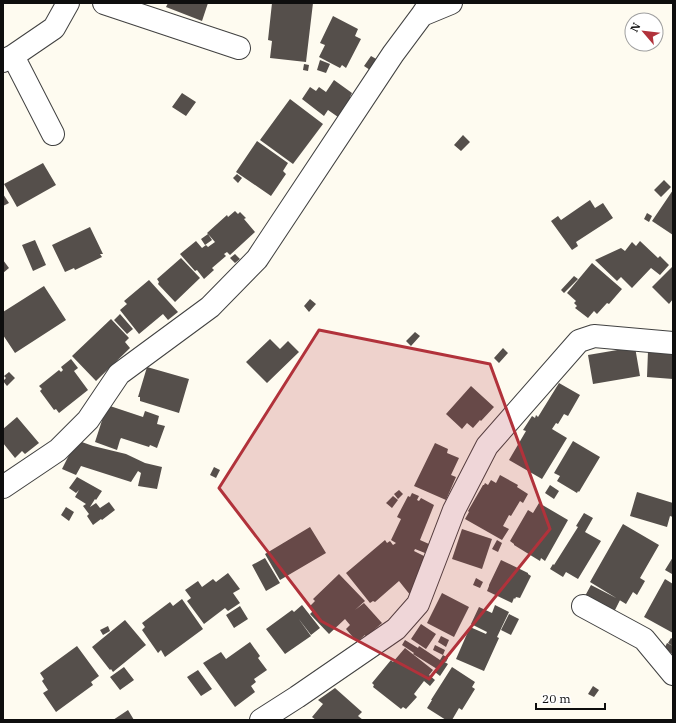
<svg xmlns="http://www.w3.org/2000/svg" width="676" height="723" font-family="'IBM Plex Serif',serif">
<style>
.building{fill:#554f4b}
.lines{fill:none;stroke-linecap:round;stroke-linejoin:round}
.minor-casing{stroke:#414141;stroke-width:24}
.minor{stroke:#fff;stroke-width:22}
.marked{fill:#b1323b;fill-opacity:0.2;stroke:#b1323b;stroke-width:3;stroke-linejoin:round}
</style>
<rect width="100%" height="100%" fill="#fefbf0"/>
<!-- building -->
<path class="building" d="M168,3H208L202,21L166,7Z
M272,3H313L306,62L270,58L272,41L268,40Z
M333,16L358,29L355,36L361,39L346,68L342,65L340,68L319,57L325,45L320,43Z
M371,56L378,60L370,70L364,66Z
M320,60L330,64L326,73L317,70Z
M304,64L309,65L308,71L303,70Z
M334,80L352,93L350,97L352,98L338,117L328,110L324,116L302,99L310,87L316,91L319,87L326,92Z
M182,93L196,102L186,116L172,107Z
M290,99L323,124L293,164L260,140Z
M463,135L470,142L461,151L454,145Z
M257,141L288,163L283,171L286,174L271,196L236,172Z
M43,163L56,185L17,207L4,184Z
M237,174L242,178L238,183L233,178Z
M664,180L671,187L661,197L654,190Z
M673,190V235L652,221Z
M3,194L9,203L3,206Z
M590,200L595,208L603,203L613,218L576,242L578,246L572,250L551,221L558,216L561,220Z
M235,211L238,214L240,212L246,218L244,219L255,232L230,255L227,252L224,254L226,256L212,268L214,270L204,279L197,270L195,271L180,254L196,241L202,248L206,245L208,247L215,242L208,234L212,240L205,245L201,239L208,234L207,233L227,215L228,217Z
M647,213L652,216L649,222L644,219Z
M90,227L103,254H100L102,257L75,270L74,268L65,272L52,245Z
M35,240L46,265L33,271L22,245Z
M640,241L658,258L660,256L669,265L660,275L651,268L632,288L621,277L617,281L595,260L621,248L625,251L632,242L636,246Z
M235,254L240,259L235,263L230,258Z
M181,258L200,278L175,302L158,284L159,282L157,279Z
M3,260L9,268L3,273Z
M592,263L622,289L609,304L607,303L597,314L594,311L588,318L575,308L577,306L574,303L576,301L567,293Z
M673,266V299L669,304L652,287Z
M574,276L578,279L564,293L561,290Z
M149,280L178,312L168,320L163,314L139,334L120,310L127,304L124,301Z
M44,286L66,320L15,353L3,335V312Z
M310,299L316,304L309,312L304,306Z
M120,314L133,329L127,334L114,320Z
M111,319L129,338L125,342L130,348L96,381L72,356Z
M415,332L420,336L411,346L406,341Z
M270,339L280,349L288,341L299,352L267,383L246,362Z
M635,347L640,376L593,384L588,355Z
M503,348L508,353L499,363L494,358Z
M648,351L673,354V379L647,377Z
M71,359L78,368L74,371L88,390L59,413L56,409L54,410L40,391L42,389L39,386L59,370L61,372L63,370L61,367Z
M147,367L189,379L179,413L140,401V397H138Z
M9,372L15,378L7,386L3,381L6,378L4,376Z
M559,383L580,395L568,416L564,414L558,424L556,423L552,429L567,438L542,479L509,460L526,431L523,430L532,416L535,418L536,415L538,417Z
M471,386L494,407L481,421L480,420L473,428L467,423L462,429L446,414Z
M107,405L143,417L145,411L159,416L157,424L165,426L157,448L150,445L149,447L121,438L120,440L110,436L120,440L117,450L95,442Z
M17,417L39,443L25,454L22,451L15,458L3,443V429Z
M79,441L93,446L126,454L145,463L162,467L157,489L138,486L141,473L138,471L131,482L81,466L76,475L62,469L71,451Z
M573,441L600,457L579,492L578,491L577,493L557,481L560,476L554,473Z
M435,443L448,449L447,453L459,458L451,475L456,477L446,500L414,486Z
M214,467L220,470L216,478L210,475Z
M500,475L518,485L517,487L528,494L523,503L520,501L511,516L509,515L503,526L509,529L502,540L465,519L469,512L468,511L483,485H484L485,483L488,485L491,480L496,483Z
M77,477L102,491L96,500L95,499L90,507L96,503L100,508L109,502L115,510L102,520L101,519L93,525L87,516L89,514L83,506L86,504L75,497L79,490L76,493L69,488Z
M550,485L559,491L554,499L545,493Z
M399,490L403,494L398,499L394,494Z
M637,492L673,503V517L670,516L667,527L630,516Z
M412,493L419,496L417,500L419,501L421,498L434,505L420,540L429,544L425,553L415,549L414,551L426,557L411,596L399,581L375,602L373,601L370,603L346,573L385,540L387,543L390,541L393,545L396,543L391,540L401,519L397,517L408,496L410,497Z
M393,496L398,500L392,508L386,503Z
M539,503L568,520L545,561L541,558L540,561L514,545V544L510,541L528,510L533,513Z
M66,507L74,512L69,521L61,515Z
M584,513L593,518L585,532L601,541L578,579L566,572L563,577L550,569L553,564L554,565L578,527L576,526Z
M623,524L659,545L640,578L645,581L637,595L633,592L626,604L590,582Z
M310,527L326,553L280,580L265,554Z
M462,529L492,539L482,569L452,559Z
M497,540L502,543L498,552L492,549Z
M673,557V572L672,574L665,570Z
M265,558L280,583L266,591L252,565Z
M501,560L528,573V574L531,576L520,598L516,597L515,599L514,598L512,603L487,591L489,586V585Z
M228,573L240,589L233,593L240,603L228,611L225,608L204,624L187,601L191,598L185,590L198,581L202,587L213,579L216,582Z
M339,574L365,601L355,610L364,603L382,623L366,637L365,635L357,642L346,629L350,625L345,619L329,634L310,614L314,610L310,606L315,601L313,599Z
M476,578L483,582L480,588L473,585Z
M665,579L673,584V633L644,617Z
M591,585L620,600L614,612L585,596Z
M442,593L469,607L454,637L427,623Z
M182,599L203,629L165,657L161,650L158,653L142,630L145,627L142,623L170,602L173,606Z
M302,605L320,628L311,635L298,618L311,636L285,654L266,629L292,610L294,612Z
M495,605L509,612L497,637L499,638L484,671L456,659L470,627L486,634L487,632L471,624L479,607L492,613Z
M240,606L248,619L234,628L226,615Z
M509,614L519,619L511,635L501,630Z
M125,620L146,645L113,672L111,669L110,670L92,647Z
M421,624L436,634L426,649L411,639Z
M108,626L110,631L103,635L100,630Z
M441,636L449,640L446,647L438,642Z
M671,638L673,639V646L668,643Z
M405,640L418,648L419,646L440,660L443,655L448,658L446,662L441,660L448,664L440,676L435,672L437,669L413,654L414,653L402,645Z
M250,642L260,656L258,658L267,670L254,679L256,682L251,686L255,692L235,707L203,663L221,652L226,659Z
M667,643L673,646V654L664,649Z
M435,645L445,650L443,655L433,650Z
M77,646L99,676L91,682L93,685L56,712L43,693L48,690L42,681L44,679L40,673Z
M405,648L433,670L429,675L435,680L430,686L424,681L414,694L417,697L406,709L403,707L401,709L373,687L374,685L372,683L391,660L393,662Z
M124,667L134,680L120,690L110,677Z
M452,667L475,682L472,687L475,689L462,710L459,708L452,720H446L427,708L432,700H431Z
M198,670L212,689L201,696L187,677Z
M593,686L599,690L594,697L588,694Z
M335,688L362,712L358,716L363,720H316L312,717L323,704L318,700Z
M128,710L134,720H113Z"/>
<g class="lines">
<defs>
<path id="minor" d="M104,3L239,48
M422,15L451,3
M13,56L53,134
M3,61L13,56L54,28L68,3
M3,487L58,450L88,420L119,374L210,307L257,259L393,54L422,15L430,3
M583,606L644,639L673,674
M261,720L297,697L396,629L418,604L454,510L487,446L579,341L594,336L673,343"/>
</defs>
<!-- minor casing -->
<use href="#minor" class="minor-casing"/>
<!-- minor -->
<use href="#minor" class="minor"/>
</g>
<!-- marked area -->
<path class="marked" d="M319,330L490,364L550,529L429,679L321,621L219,488Z"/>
<!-- border -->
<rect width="676" height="723" fill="none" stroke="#0e0e0e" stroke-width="8"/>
<!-- north arrow -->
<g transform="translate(644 32) rotate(298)"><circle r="19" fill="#ffffff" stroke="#9f9f9f"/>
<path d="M0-3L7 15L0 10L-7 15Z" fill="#b1323b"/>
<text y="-6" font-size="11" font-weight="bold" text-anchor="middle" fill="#0e0e0e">N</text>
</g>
<!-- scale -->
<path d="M536 703v6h69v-6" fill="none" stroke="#0e0e0e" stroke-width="2"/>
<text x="542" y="703" font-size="12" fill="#0e0e0e" stroke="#ffffff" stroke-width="3" paint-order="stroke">20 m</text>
</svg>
